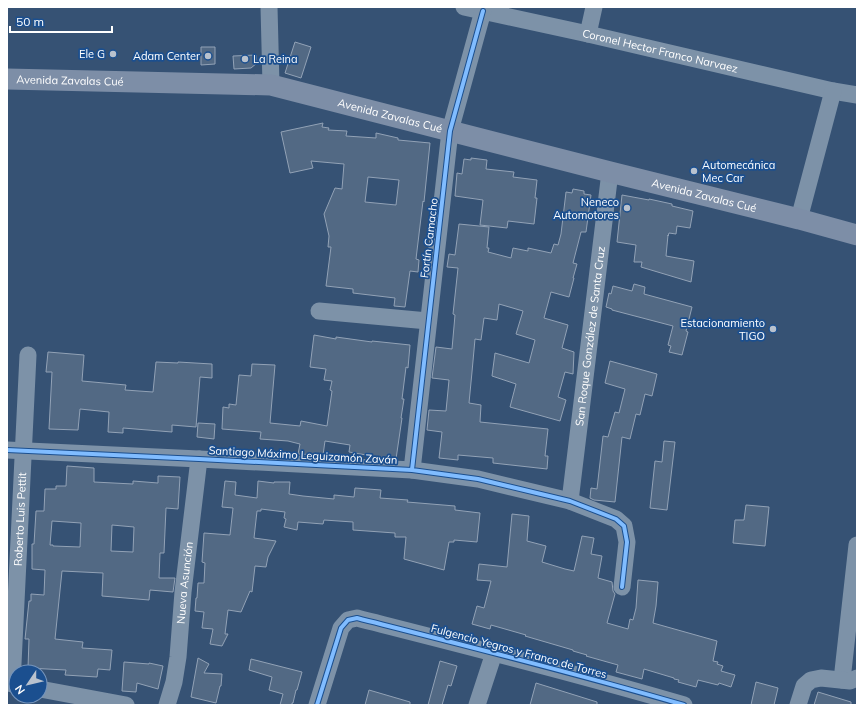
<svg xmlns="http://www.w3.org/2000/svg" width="864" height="712" font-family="Mulish,sans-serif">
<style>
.building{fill:#526984;stroke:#92a2b6;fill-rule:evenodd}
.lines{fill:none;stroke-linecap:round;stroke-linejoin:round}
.minor{stroke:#7d92a8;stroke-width:17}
.major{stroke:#7d8ea7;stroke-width:21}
.cycleway-casing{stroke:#1b4f8f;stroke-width:6}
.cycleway{stroke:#80bcff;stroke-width:4}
.poi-dot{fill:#b9c2ce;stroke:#1b4f8f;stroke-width:1.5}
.labels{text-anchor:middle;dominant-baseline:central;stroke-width:3.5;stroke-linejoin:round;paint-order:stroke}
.street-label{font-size:11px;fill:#fff;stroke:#1b4f8f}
.poi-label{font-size:11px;fill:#fff;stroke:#1b4f8f;text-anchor:end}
</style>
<rect width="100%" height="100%" fill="#365274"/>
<!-- building -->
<path class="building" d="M295,42L311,47L301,78L285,73Z
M201,47H215V64L201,65Z
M256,55L257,63L251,68L234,69L233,56Z
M323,123L322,127L329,128L328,130L347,131L346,136L376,138V133L398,138V140L430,143L424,202L423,201L416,259L419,260L418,272L410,271L405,307L394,306L395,298L353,293V289L326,286L331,247H328L329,236L324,214L335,188L342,189L344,164L311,161L313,168L290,173L281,132ZM368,177L399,180L396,205L365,202Z
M471,158L487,160L486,169L514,172L513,177L537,180L535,198H537L534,224L508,221L507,228L480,225L483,200L455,196L457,173L462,174L464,159L471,160Z
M573,189L584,191V194L591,195L586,232H581L573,263L577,264L573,278H574L569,297L551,292L544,318L568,325L562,348L574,352L573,374L565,372L558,397L566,400L560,421L510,407L516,384L492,376L495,353L529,363L535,340L516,334L523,311L499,304L497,320L484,318L481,340L475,339L472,372L469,403L481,405L480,422L548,429L545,456H548L547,469L493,463V458L458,455V460L439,458L442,432L427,430L429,410L446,411L449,380L432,378L436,347L452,349L455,315L453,314L458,268L447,267L449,254L455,255L459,224L489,227L487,248H489L488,252L511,258L513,248L528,251V248L551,253L554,244L558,245L561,234L566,192L572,193Z
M622,195L649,200V199L672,204V206L693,211L690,228L677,226L676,234L669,233L668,236V235L666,256L694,261L691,282L641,267L642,262H634L636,245L617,242Z
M634,284L645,287L644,294L692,307L686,331L688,332L682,355L669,352L671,346L668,345L673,326L612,310V309L606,307L609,293L611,294L613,286L632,291Z
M314,335L336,339V337L372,342V341L410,345L408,368L406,367L402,399H404L401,418H402L396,459L377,458L372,457V456L349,452L350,445L325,441L323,455L298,454L300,444L288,441L260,439L261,432L222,429L223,407L229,408V404L236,405L239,375L251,376L252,364L275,365L270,423L300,426L301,421L327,426L332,391L330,390L332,381L324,380L326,369L310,367Z
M48,352L84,355L82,381L126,385L125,390L153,392L156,362L178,363V362L212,364V378L200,377L196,427L172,425V432L123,428V433L108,432L109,412L80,409L78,430L49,429L52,372H46Z
M610,361L657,374L652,396L645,394L640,415L636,414L630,439L622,437L615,502L594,500L590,498L591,488L597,489L603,436L608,437L615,412L619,413L625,389L605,383Z
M198,423L215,424L214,439L197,437Z
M664,441L675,442L667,510L650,508L655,461L662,462Z
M67,466L94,468V482L133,484V481L158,483V476L180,477L178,509L166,508L164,553H160L159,578H175L173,592L150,590L149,600L102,596L103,573L62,571L55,639L83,642L82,648L112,650L110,670L98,669L97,677L65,675L66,670L28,668L29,639H25L29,601H31V594L44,595L45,570L32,569V544H34L36,511H44L45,489H56V486H66ZM52,521L81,523L80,547L53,546V545H50ZM112,525L134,527L133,552L111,551Z
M225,481L236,482L235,495L257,498L258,481L274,483V482H290L289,494L303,496L334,499V495L354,497L355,488L381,490L380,498L408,500L407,502L455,506V510L480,513L477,542L454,540V542H449L444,570L404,559L406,537H395V533L353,530V522L324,520L323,524L298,522L297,530L284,527L286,519L284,518L285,512L261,509V511H257L254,538L276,541L268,557L266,567L255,566L252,592L250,591L241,612L228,610L225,634H228L222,646L210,644L213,629L202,628L204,612L195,611L196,598H197L198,583H204L205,563L202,562L204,533L230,535L233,508L222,507Z
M746,505L769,507L765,546L733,543L735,520H744Z
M512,514L529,516L527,541L546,546L542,562L565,569L574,571L582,536L594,538L591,554L602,556L598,578L612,582L613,591L615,594L607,623L628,629L630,619L633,620L636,608L638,580L658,582L656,606L653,623L717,641L713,661L718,662L717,664L723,666L721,671L735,675L731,687L719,683L718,685L698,680L696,687L678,682L679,680L674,679V678L644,669L642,679L616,672L618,665L586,656L587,655L573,651V650L525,636L526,635L491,625L490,629L472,624L477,606L484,608L491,581L477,580L479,564L507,567Z
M198,658L209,664L204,673L222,674L221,686H220L216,703L191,697Z
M251,659L302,672L297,690H296L293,703H292V705H280L283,694L269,690L272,677L249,670Z
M440,661L457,666L451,686L448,685L442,705H428Z
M124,662L149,664V663L163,666L158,689L137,683L136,692L122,691Z
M756,682L778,688L774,705H751Z
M536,683L597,702V705H530Z
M369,690L410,702V705H365Z
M818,692L851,702V705H814Z"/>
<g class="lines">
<!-- minor -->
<g class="minor">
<path d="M269,7L271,85"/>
<path id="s1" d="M464,7L588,34L833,91L857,95"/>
<path d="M588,34L594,7"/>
<path d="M799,219L833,91"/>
<path d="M319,311L428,321"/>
<path d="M7,450L199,459L412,470L478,479L570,501L616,519L624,526L627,542L622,587"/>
<path d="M412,470L450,131L483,11"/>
<path id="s2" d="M570,501L610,172"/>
<path d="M842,680L857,545"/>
<path id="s3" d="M12,684L28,355"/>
<path d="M40,689L126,705"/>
<path id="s4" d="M167,705L174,682L178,657L183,592L199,459"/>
<path d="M317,705L341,628L348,620L357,618C466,646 576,673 684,705"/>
<path d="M477,705L494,653"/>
<path d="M798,705L804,686L811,680L821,678L850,681L857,678"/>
</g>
<!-- major -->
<path class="major" id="s5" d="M7,79L271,85L610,172L799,219L857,235"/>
<defs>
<path id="cycleway" d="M7,450L199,459L412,470L478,479L570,501L616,519L624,526L627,542L622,587
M412,470L450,131L483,11
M317,705L341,628L348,620L357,618C466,646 576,673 684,705"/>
</defs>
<!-- cycleway casing -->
<use href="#cycleway" class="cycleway-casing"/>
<!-- cycleway -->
<use href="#cycleway" class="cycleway"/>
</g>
<!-- markers -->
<g class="poi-dot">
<circle cx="113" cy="54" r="4"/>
<circle cx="208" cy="56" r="4"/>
<circle cx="245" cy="59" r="4"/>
<circle cx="694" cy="171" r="4"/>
<circle cx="627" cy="208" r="4"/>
<circle cx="773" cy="329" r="4"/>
</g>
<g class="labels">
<!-- street labels -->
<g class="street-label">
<text stroke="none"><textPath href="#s1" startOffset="201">Coronel Hector Franco Narvaez</textPath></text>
<text stroke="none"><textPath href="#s5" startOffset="63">Avenida Zavalas Cué</textPath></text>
<text stroke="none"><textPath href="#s5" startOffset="387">Avenida Zavalas Cué</textPath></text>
<text stroke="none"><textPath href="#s5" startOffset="711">Avenida Zavalas Cué</textPath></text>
<text transform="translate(429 238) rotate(-83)">Fortín Camacho</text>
<text stroke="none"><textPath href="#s2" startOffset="166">San Roque González de Santa Cruz</textPath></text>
<text transform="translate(303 455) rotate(3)">Santiago Máximo Leguizamón Zaván</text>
<text stroke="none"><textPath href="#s3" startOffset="165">Roberto Luis Pettit</textPath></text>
<text stroke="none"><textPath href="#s4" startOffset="124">Nueva Asunción</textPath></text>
<text transform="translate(519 651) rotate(15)">Fulgencio Yegros y Franco de Torres</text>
</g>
<!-- poi labels -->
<g class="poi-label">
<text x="105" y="54">Ele G</text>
<text x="200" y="56">Adam Center</text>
<text x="253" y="59" text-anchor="start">La Reina</text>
<text x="702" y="165" text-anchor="start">Automecánica<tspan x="702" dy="13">Mec Car</tspan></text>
<text x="619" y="202">Neneco<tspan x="619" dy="13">Automotores</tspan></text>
<text x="765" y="323">Estacionamiento<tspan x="765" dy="13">TIGO</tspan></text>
</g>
</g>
<!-- border -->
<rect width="864" height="712" fill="none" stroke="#ffffff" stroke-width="16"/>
<!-- north arrow -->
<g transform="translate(28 684) rotate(235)"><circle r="19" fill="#1b4f8f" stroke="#7695bc"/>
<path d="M0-3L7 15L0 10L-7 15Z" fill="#b9c2ce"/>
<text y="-6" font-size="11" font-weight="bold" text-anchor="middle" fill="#ffffff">N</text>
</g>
<!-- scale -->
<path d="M10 26v6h102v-6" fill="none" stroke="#ffffff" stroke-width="2"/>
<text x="16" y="26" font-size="12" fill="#ffffff" stroke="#1b4f8f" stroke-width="3" paint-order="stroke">50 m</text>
</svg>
